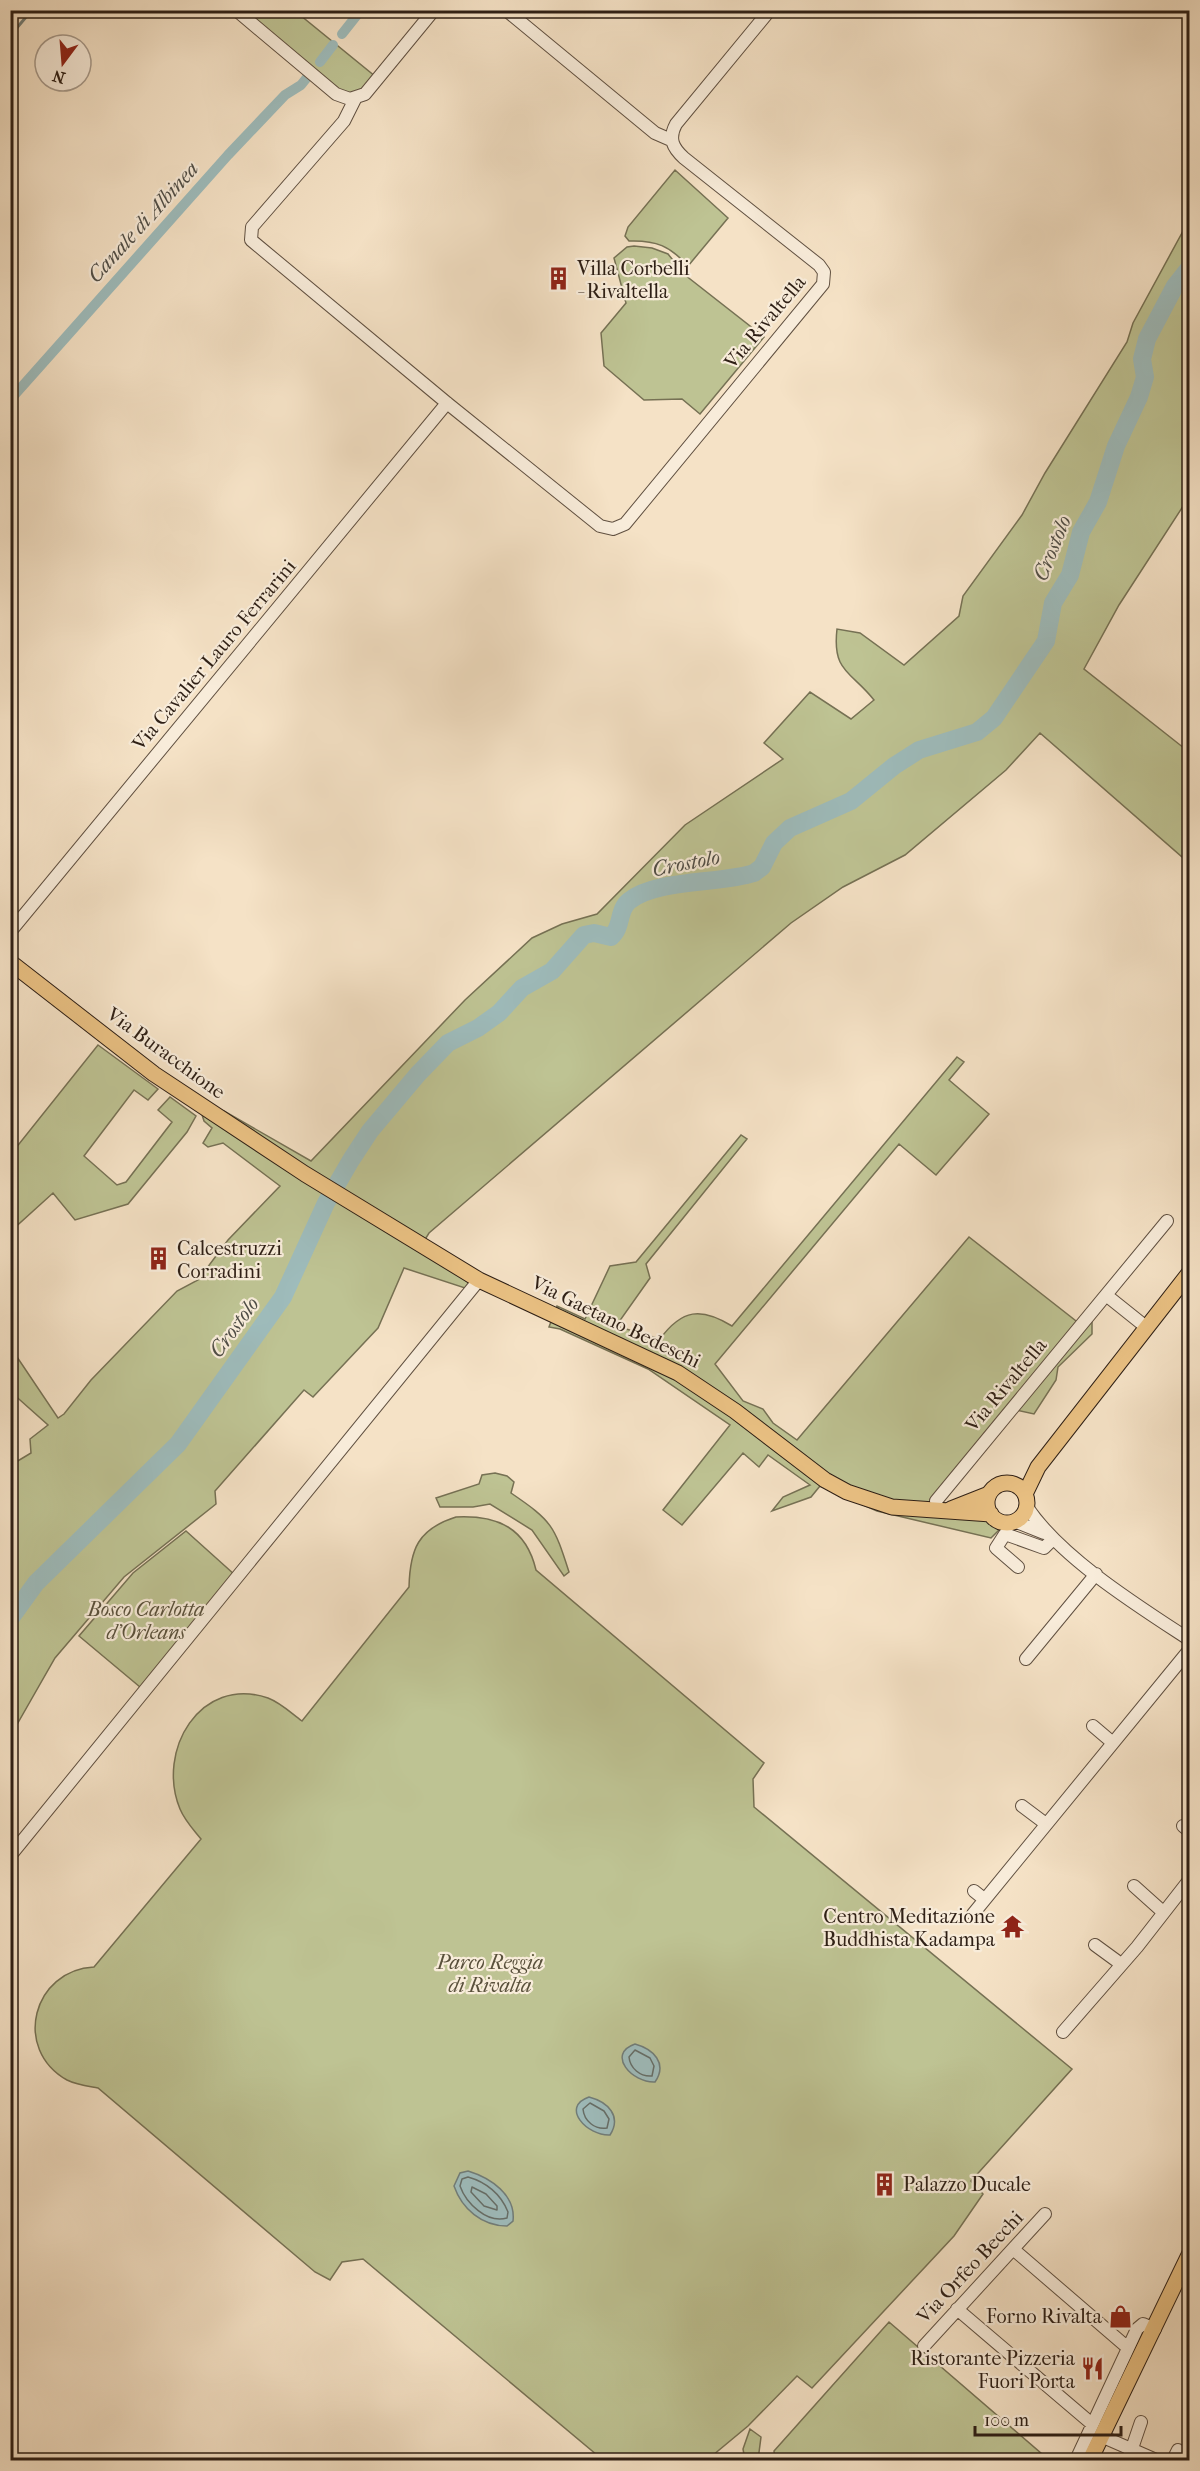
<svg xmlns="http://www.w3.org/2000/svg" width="1200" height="2471" font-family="'IM FELL French Canon',serif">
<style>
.green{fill:#bec393;stroke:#767154;stroke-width:1.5}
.water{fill:#9ebcbc;stroke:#717d79;stroke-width:1.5}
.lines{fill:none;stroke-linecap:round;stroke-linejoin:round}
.shore{stroke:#666e68;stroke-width:1.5}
.stream{stroke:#717d79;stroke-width:3}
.canal{stroke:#9ebcbc;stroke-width:10}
.river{stroke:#9ebcbc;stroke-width:18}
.minor-casing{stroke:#605041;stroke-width:14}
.major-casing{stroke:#2e1f15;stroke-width:17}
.minor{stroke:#f8ecda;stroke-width:12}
.major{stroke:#eac183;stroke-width:15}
.labels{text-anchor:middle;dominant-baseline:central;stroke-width:4.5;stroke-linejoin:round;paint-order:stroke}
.poi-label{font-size:20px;fill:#2e1f15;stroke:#f8ecda;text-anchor:start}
.street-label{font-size:20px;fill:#2e1f15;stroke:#f8ecda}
.park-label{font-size:20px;font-style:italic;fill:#59503b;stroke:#f8ecda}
.water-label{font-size:21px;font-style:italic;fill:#504e47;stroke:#f8ecda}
</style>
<rect width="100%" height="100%" fill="#f5e2c6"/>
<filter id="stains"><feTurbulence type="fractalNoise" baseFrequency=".00333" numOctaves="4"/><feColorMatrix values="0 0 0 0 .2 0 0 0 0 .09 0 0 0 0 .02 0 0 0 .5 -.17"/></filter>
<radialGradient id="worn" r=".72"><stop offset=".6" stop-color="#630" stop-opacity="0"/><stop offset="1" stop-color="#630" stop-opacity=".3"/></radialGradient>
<!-- green -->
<path class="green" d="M236,11H295L376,77L350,99Z
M675,170L728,218L688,266C670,246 656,240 629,241L625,236L628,227Z
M1189,220V497L1119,605L1084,669L1189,752V863L1040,733L1006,770L905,855L843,887L791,923L429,1233L421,1246L470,1284L471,1290L404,1268L378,1328L313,1397L304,1390L215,1491L216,1504L124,1577L55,1658L11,1735V1465L31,1453L30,1439L48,1425L11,1392V1348L58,1418L64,1414L91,1380L177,1291L198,1280L228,1240L280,1186L223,1143L208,1147L203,1143L212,1128L204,1121L199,1105L224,1111L311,1161L465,1000L532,938L562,924L597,914L685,825L783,759L764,743L810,692L851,719L874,700C851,671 832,672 837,629L860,633L904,665L959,616L963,596L1022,515L1045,473L1127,342L1133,323Z
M634,246L652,248L668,254L685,275L764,337L700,414L682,399L644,400L604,366L601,333L626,303L614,258L627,247Z
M98,1045L158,1089L148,1100L134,1090L84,1156L117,1185L126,1182L172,1122L158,1110L170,1097L196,1116L187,1132L128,1204L75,1220L53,1193L11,1231V1154Z
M957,1057L964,1062L949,1080L989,1114L936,1175L899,1144L715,1364L743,1401L763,1409L773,1423L797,1440L969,1237L1080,1324L1092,1311V1334L1058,1367L1056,1380L1034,1414L1011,1409L936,1501L973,1509L1000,1529L991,1538L877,1511L820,1486L811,1497L772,1511L783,1497L810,1485L768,1455L759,1467L743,1453L682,1525L663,1510L730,1425L648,1369L560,1329L549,1327L557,1306L585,1319L610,1266L636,1262L741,1135L747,1139L646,1264L650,1278L616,1326L660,1339C682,1309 701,1307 732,1326Z
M495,1473L507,1476L514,1482L511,1493C552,1521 554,1525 569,1572L564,1576L532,1530L490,1504L473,1507H440L436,1498L479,1484L482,1475Z
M456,1517C498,1515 526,1528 536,1570L764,1763L753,1779L754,1807L1072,2069L971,2181L983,2194L954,2236L812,2388L797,2376L748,2426L707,2460H603L363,2259L342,2262L330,2280L315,2272L98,2088C87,2086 77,2085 67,2080C12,2049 33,1970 94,1967L201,1839C193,1829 185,1821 180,1809C156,1751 200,1675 268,1698C281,1703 291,1713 302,1721L409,1587C410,1549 418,1529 456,1517Z
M186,1531L235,1575L140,1687L79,1636L133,1573Z
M889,2322L1049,2460H775L774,2451Z
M750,2429L761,2437L758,2460H745L743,2449Z"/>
<!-- water -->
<path class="water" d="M635,2044C653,2049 668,2063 655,2082C632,2083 606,2054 635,2044Z
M589,2097C608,2102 622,2116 610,2135C587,2136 560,2107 589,2097Z
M468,2171C491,2178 516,2195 513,2221L507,2226C482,2226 462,2209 454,2186L460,2173Z"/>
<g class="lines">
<!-- shore -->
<path class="shore" d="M635,2050L650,2058L654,2066L652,2076C640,2077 630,2068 629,2057Z
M590,2103L604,2111L609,2119L607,2128C595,2130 584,2121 583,2109Z
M468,2177C486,2182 501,2194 508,2212L507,2218C487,2224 466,2203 460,2186L462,2179Z
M472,2187L486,2194L497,2206V2210L484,2206L471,2192Z"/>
<!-- stream -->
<path class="stream" d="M10,36L32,10"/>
<!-- canal -->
<path class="canal" d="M342,34L361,10
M320,62L333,45
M10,400L228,155L285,95L301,85L309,75"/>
<!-- river -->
<path class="river" d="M10,1619L36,1583L178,1444L283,1297L326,1203L351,1160L370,1131L418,1074L448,1043L478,1028L499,1013L522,988L552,971L584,935L594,933L611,937C623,927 617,911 629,901C655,879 721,884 754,873L762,867L774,843L790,828L851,801L894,766L919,750L977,732L994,718L1046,641L1053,603L1070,575L1081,532L1098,502L1116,446L1139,397L1145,377L1142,359L1147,339L1175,286L1190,267"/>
<defs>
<path id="minor" d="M236,10L336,94L350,99L365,94L434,10
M506,10L655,133L671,140
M355,99L344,121L252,227L251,240L447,403L600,526L613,529L625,524L823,284L824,272L819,265L684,158C673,148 668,139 676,124L770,10
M10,932L447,403
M1106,1295L1146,1327
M936,1501L1167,1221
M1027,1507C1061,1558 1138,1606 1190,1640
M1014,1521L1044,1533
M1018,1567L996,1548L1005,1534L1044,1548L1053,1539
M1026,1659L1096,1574
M1093,1726L1113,1743
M1022,1806L1046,1824
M1183,1826L1190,1832
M10,1856L479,1280
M1134,1886L1163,1912
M974,1891L984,1899
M973,1914L1190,1649
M1095,1945L1121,1964
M1063,2032L1137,1947L1190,1879
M1013,2249L1128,2348
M1177,2278L1190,2284
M957,2309L1092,2424
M924,2346L1045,2214
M1101,2436L1156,2460
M1076,2460L1137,2329L1143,2324L1155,2329
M1128,2460L1141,2422
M1173,2460L1178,2450"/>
<path id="major" d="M10,962L154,1074L305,1174L479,1280L678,1373L735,1411L825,1480L847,1492L892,1507L991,1514
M987 1503a20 20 0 1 1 40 0a20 20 0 1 1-40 0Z
M1025,1494L1038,1467L1190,1272
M951,1509L989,1494
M1090,2460L1190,2253"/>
</defs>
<!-- minor casing -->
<use href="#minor" class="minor-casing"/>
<!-- major casing -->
<use href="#major" class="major-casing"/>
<!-- minor -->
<use href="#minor" class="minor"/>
<!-- major -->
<use href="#major" class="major"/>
</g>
<!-- icons -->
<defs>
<symbol id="building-bare" viewBox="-9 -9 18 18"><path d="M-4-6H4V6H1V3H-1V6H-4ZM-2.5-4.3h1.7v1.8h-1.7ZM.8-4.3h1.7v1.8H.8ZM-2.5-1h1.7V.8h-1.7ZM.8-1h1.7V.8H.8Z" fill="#8f2418" stroke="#f8ecda" stroke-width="2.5" paint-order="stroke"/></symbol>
<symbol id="temple-bare" viewBox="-9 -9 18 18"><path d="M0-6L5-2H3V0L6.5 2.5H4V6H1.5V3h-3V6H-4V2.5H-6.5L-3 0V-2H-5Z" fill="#8f2418" stroke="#f8ecda" stroke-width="2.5" paint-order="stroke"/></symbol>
<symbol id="shop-bare" viewBox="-9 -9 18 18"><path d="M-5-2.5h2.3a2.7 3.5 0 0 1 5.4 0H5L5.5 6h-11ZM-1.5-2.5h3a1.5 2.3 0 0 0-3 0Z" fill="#8f2418" stroke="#f8ecda" stroke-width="2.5" paint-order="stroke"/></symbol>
<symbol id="restaurant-bare" viewBox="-9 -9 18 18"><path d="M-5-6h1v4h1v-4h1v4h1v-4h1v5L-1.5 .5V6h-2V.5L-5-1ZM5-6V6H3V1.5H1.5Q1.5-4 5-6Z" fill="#8f2418" stroke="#f8ecda" stroke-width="2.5" paint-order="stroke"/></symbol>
</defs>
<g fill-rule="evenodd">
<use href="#building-bare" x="542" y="262" width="33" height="33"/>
<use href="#building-bare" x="142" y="1242" width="33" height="33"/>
<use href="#temple-bare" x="996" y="1910" width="33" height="33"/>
<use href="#building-bare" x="868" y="2168" width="33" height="33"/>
<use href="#shop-bare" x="1104" y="2300" width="33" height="33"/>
<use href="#restaurant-bare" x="1076" y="2352" width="33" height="33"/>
</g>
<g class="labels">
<!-- poi labels -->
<g class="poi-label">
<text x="577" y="268">Villa Corbelli<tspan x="577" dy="23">- Rivaltella</tspan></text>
<text x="177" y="1248">Calcestruzzi<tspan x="177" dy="23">Corradini</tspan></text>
<text x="995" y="1916" text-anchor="end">Centro Meditazione<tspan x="995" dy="23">Buddhista Kadampa</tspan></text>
<text x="903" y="2184">Palazzo Ducale</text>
<text x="1102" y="2316" text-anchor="end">Forno Rivalta</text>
<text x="1075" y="2358" text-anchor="end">Ristorante Pizzeria<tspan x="1075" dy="23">Fuori Porta</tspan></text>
</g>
<!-- street labels -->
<g class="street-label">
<text transform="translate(765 322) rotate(-50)">Via Rivaltella</text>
<text transform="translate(214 655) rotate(-50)">Via Cavalier Lauro Ferrarini</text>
<text transform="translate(166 1053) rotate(36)">Via Buracchione</text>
<text transform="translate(616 1322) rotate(26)">Via Gaetano Bedeschi</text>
<text transform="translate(1006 1385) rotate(-50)">Via Rivaltella</text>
<text transform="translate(970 2267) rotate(-47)">Via Orfeo Becchi</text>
</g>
<!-- park labels -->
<g class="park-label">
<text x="146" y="1609">Bosco Carlotta<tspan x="146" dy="23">d'Orleans</tspan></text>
<text x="490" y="1962">Parco Reggia<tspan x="490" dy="23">di Rivalta</tspan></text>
</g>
<!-- water labels -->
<g class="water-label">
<text transform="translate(143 222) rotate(-48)">Canale di Albinea</text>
<text transform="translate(1052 548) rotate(-68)">Crostolo</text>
<text transform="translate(686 863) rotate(-11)">Crostolo</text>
<text transform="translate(234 1327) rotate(-54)">Crostolo</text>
</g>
</g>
<!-- margin -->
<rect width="1200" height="2471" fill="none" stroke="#f5e2c6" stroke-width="36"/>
<rect x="12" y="12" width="1176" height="2447" fill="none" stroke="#2e1f15" stroke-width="3"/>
<rect x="18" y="18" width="1164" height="2435" fill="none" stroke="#2e1f15" stroke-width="1.5"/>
<!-- north arrow -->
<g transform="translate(63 63) rotate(196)"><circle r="28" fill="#f8ecda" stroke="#a79a8b" stroke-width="1.5"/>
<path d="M0-4.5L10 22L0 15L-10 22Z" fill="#8f2418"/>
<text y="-9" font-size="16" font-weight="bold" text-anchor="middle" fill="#2e1f15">N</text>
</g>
<!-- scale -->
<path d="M975 2426v9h146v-9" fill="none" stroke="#2e1f15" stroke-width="3"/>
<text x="984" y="2426" font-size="18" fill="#2e1f15" stroke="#f8ecda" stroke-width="4.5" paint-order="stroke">100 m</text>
<rect width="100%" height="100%" filter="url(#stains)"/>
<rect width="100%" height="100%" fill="url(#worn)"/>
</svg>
